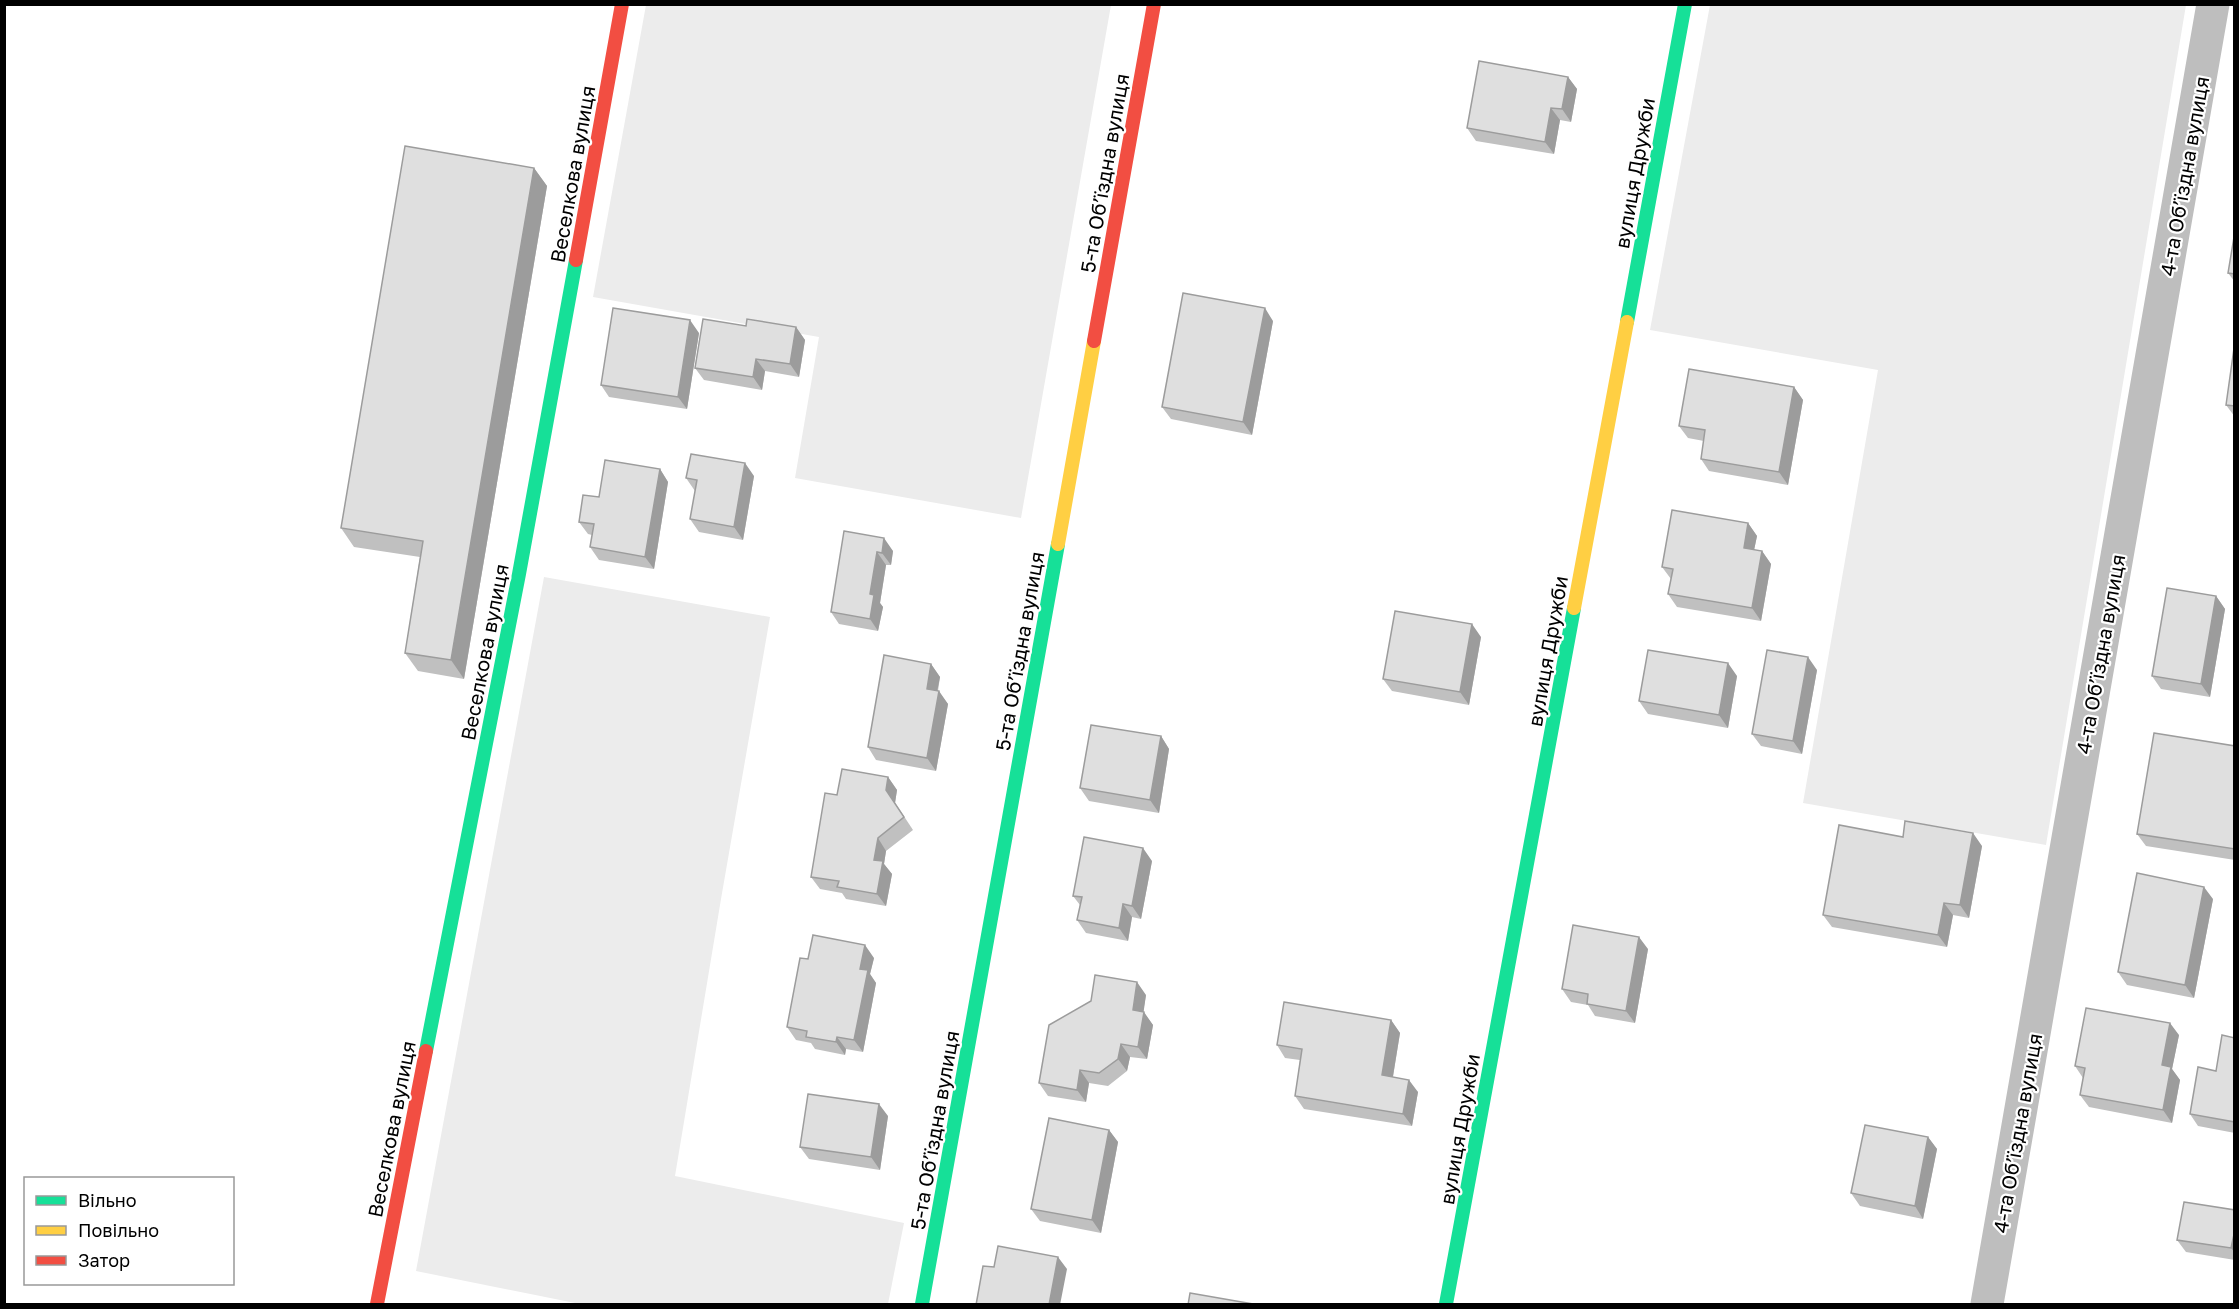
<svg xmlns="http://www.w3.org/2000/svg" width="2239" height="1309" font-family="'Golos Text',sans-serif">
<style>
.green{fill:#ececec}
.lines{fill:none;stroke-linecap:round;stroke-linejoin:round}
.street{stroke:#bebebe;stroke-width:33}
.fast{stroke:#16e098;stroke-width:14}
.slow{stroke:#ffcf43;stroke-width:14}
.jam{stroke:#f24e42;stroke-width:14}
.wall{fill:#c0c0c0}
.shaded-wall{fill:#9c9c9c}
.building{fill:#dfdfdf;stroke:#9c9c9c;stroke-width:1.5}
.labels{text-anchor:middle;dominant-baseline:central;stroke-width:4.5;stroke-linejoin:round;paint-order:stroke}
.street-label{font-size:20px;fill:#000;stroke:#fff}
</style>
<rect width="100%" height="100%" fill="#fff"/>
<!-- green -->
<path class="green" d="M646,5H1111L1021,518L795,478L819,337L593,297Z
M1710,5H2186L2046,845L1803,803L1878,370L1650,330Z
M544,577L770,617L721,899L675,1176L904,1223L888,1304H580L416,1271Z"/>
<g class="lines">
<!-- street -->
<path class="street" d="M1987,1304L2213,4"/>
<!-- fast -->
<path class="fast" d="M1627,322L1685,4
M426,1051L519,574L576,260
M922,1304L1058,544
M1446,1304L1574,608"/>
<!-- slow -->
<path class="slow" d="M1058,544L1094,341
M1574,608L1627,322"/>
<!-- jam -->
<path class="jam" d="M576,260L622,4
M1094,341L1154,4
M377,1304L426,1051"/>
</g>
<!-- wall -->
<path class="wall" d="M1568,77L1577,89L1571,122L1560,120L1554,154L1476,141L1467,128Z
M534,168L547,186L464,679L418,671L405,653L420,557L354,547L341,528Z
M2235,231V282L2228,273Z
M1273,321L1252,435L1171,419L1162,407Z
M746,326L796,327L805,340L799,377L765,371L762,390L704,380L695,368Z
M699,333L687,409L609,397L601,385Z
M2235,341V417L2226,405Z
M1794,387L1803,400L1788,485L1709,471L1701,459L1704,441L1688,438L1679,426Z
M660,469L668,482L654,569L599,560L590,547L592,535L588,534L579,522L599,497Z
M754,476L743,540L699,532L690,519L695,491L686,478Z
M1748,523L1757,536L1754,550L1762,551L1771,564L1761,621L1677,607L1668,594L1671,579L1662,567Z
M844,531L893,551L891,565H886L880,603L883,607L878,631L839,624L831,612Z
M2216,596L2225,609L2210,697L2161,689L2152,676Z
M1481,637L1469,705L1392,691L1383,679Z
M931,664L940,677L938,691L948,704L936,771L876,760L868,747Z
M1817,670L1802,754L1761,746L1752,734Z
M1737,676L1728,728L1648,714L1639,701Z
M1161,736L1169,749L1159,813L1089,801L1080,788Z
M2235,746V860L2146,846L2137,834Z
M888,777L897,790L895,803L913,830L886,851L884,864L892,874L886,906L846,899L842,893L820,889L811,877L837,795Z
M1903,837L1982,846L1969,918L1953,915L1947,947L1832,927L1823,915Z
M1152,861L1141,919L1132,917L1128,941L1086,933L1077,920L1080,905L1073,896Z
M2213,899L2194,998L2127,985L2118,972Z
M1648,949L1635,1023L1595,1016L1588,1005L1571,1002L1562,989Z
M874,958L870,974L876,983L863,1052L846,1049L845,1055L815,1049L811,1043L796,1040L787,1027L808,959Z
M1146,995L1143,1012L1153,1025L1147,1059L1130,1057L1127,1071L1108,1086L1089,1083L1086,1102L1048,1096L1039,1083Z
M1391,1020L1400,1033L1393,1077L1418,1092L1412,1126L1304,1109L1295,1096L1300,1060L1285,1058L1277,1045Z
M2179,1035L2172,1069L2180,1080L2172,1123L2089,1107L2080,1095L2083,1078L2075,1066Z
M2235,1038V1133L2198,1126L2190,1114L2216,1071Z
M888,1116L880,1170L809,1159L800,1147Z
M1109,1130L1118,1142L1101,1233L1040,1221L1031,1209Z
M1928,1137L1937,1149L1923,1219L1860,1206L1851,1193Z
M2235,1210V1260L2186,1252L2177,1240Z"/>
<!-- shaded-wall -->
<path class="shaded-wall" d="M1568,77L1577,89L1571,122L1562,109Z
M1551,108L1560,120L1554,154L1545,142Z
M534,168L547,186L464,679L451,660Z
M1265,308L1273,321L1252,435L1243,422Z
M690,320L699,333L687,409L678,397Z
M796,327L805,340L799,377L790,364Z
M756,359L765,371L762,390L753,377Z
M1794,387L1803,400L1788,485L1779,472Z
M745,463L754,476L743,540L734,527Z
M660,469L668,482L654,569L645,557Z
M1748,523L1757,536L1752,560L1744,548Z
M884,538L893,551L891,565L882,553Z
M1762,551L1771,564L1761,621L1752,608Z
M877,552L886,565L880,603L883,607L878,631L870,619V594Z
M2216,596L2225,609L2210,697L2201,684Z
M1472,624L1481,637L1469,705L1460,692Z
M1808,657L1817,670L1802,754L1793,741Z
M1728,663L1737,676L1728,728L1719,715Z
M931,664L940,677L935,702L927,689Z
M939,691L948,704L936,771L927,758Z
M1161,736L1169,749L1159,813L1150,800Z
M888,777L897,790L895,803L913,830L886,790Z
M1973,833L1982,846L1969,918L1960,905Z
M878,838L886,851L884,864L892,874L886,906L877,894L874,860Z
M1143,848L1152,861L1141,919L1132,906Z
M2204,887L2213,899L2194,998L2185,985Z
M1944,903L1953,915L1947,947L1938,935Z
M1123,904L1132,917L1128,941L1119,928Z
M1639,937L1648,949L1635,1023L1626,1011Z
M865,945L874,958L870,974L876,983L863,1052L854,1040L860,969Z
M1137,982L1146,995L1142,1023L1133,1010Z
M1144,1012L1153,1025L1147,1059L1138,1047Z
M1391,1020L1400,1033L1391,1088L1382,1075Z
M2170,1023L2179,1035L2172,1069L2180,1080L2172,1123L2163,1110L2162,1065Z
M837,1037L846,1049L845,1055L836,1042Z
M1121,1044L1130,1057L1127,1071L1118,1059Z
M1080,1070L1089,1083L1086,1102L1077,1090Z
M1409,1080L1418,1092L1412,1126L1403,1114Z
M879,1104L888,1116L880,1170L871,1157Z
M1109,1130L1118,1142L1101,1233L1092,1220Z
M1928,1137L1937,1149L1923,1219L1915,1206Z
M2235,1230V1253L2231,1248Z
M1058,1257L1067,1269L1060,1305H1049Z"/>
<!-- building -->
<path class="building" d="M1479,61L1568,77L1562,109L1551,108L1545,142L1467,128Z
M405,146L534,168L451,660L405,653L423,541L341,528Z
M2235,231V274L2228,273Z
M1183,293L1265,308L1243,422L1162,407Z
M613,308L690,320L678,397L601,385Z
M703,319L746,326L747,319L796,327L790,364L756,359L753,377L695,368Z
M2235,341V406L2226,405Z
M1689,369L1794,387L1779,472L1701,459L1705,430L1679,426Z
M691,454L745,463L734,527L690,519L697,480L686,478Z
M605,460L660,469L645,557L590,547L594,524L579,522L583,495L599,497Z
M1672,510L1748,523L1744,548L1762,551L1752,608L1668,594L1673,569L1662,567Z
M844,531L884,538L882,553L877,552L870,594L874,595L870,619L831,612Z
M2167,588L2216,596L2201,684L2152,676Z
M1395,611L1472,624L1460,692L1383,679Z
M1648,650L1728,663L1719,715L1639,701Z
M1767,650L1808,657L1793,741L1752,734Z
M884,655L931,664L927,689L939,691L927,758L868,747Z
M1091,725L1161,736L1150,800L1080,788Z
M2154,733L2235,746V849L2137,834Z
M842,769L888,777L886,790L904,817L878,838L874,860L883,861L877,894L837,887L839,881L811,877L825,793L837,795Z
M1905,821L1973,833L1960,905L1944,903L1938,935L1823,915L1839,825L1903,837Z
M1084,837L1143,848L1132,906L1123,904L1119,928L1077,920L1082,897L1073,896Z
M2137,873L2204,887L2185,985L2118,972Z
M1573,925L1639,937L1626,1011L1587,1004L1588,994L1562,989Z
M813,935L865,945L860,969L868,970L854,1040L837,1037L836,1042L806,1037L807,1031L787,1027L800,958L808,959Z
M1095,975L1137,982L1133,1010L1144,1012L1138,1047L1121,1044L1118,1059L1099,1073L1080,1070L1077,1090L1039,1083L1049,1025L1091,1001Z
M1284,1002L1391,1020L1382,1075L1409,1080L1403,1114L1295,1096L1302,1049L1277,1045Z
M2086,1008L2170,1023L2162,1065L2171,1067L2163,1110L2080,1095L2085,1068L2075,1066Z
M2222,1035L2235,1038V1122L2190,1114L2198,1067L2216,1071Z
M808,1094L879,1104L871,1157L800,1147Z
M1049,1118L1109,1130L1092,1220L1031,1209Z
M1865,1125L1928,1137L1915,1206L1851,1193Z
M2184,1202L2235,1210V1230L2231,1248L2177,1240Z
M998,1246L1058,1257L1049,1305H976L983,1266L994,1267Z
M1190,1293L1259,1305H1188Z"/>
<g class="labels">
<!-- street labels -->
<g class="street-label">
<text transform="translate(1104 173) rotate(-80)">5-та Обʼїздна вулиця</text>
<text transform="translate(1634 173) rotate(-80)">вулиця Дружби</text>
<text transform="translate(572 174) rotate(-80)">Веселкова вулиця</text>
<text transform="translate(2184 176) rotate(-80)">4-та Обʼїздна вулиця</text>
<text transform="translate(1019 651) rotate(-80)">5-та Обʼїздна вулиця</text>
<text transform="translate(1547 651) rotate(-80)">вулиця Дружби</text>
<text transform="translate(484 652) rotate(-79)">Веселкова вулиця</text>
<text transform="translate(2100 654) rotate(-80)">4-та Обʼїздна вулиця</text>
<text transform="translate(391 1129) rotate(-79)">Веселкова вулиця</text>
<text transform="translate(1459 1129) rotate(-80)">вулиця Дружби</text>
<text transform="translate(934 1130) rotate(-80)">5-та Обʼїздна вулиця</text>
<text transform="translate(2017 1133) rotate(-80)">4-та Обʼїздна вулиця</text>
</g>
</g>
<!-- border -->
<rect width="2239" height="1309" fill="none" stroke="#000000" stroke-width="12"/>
<!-- legend -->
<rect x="24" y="1177" width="210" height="108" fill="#ffffff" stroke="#999999" stroke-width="1.5"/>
<rect x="36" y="1196" width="30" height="9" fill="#16e098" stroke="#999999" stroke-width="1.5"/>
<text x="78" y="1207" font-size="18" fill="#000000">Вільно</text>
<rect x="36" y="1226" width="30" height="9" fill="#ffcf43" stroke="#999999" stroke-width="1.5"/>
<text x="78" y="1237" font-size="18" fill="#000000">Повільно</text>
<rect x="36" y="1256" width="30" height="9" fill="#f24e42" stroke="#999999" stroke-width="1.5"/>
<text x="78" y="1267" font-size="18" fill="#000000">Затор</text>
</svg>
